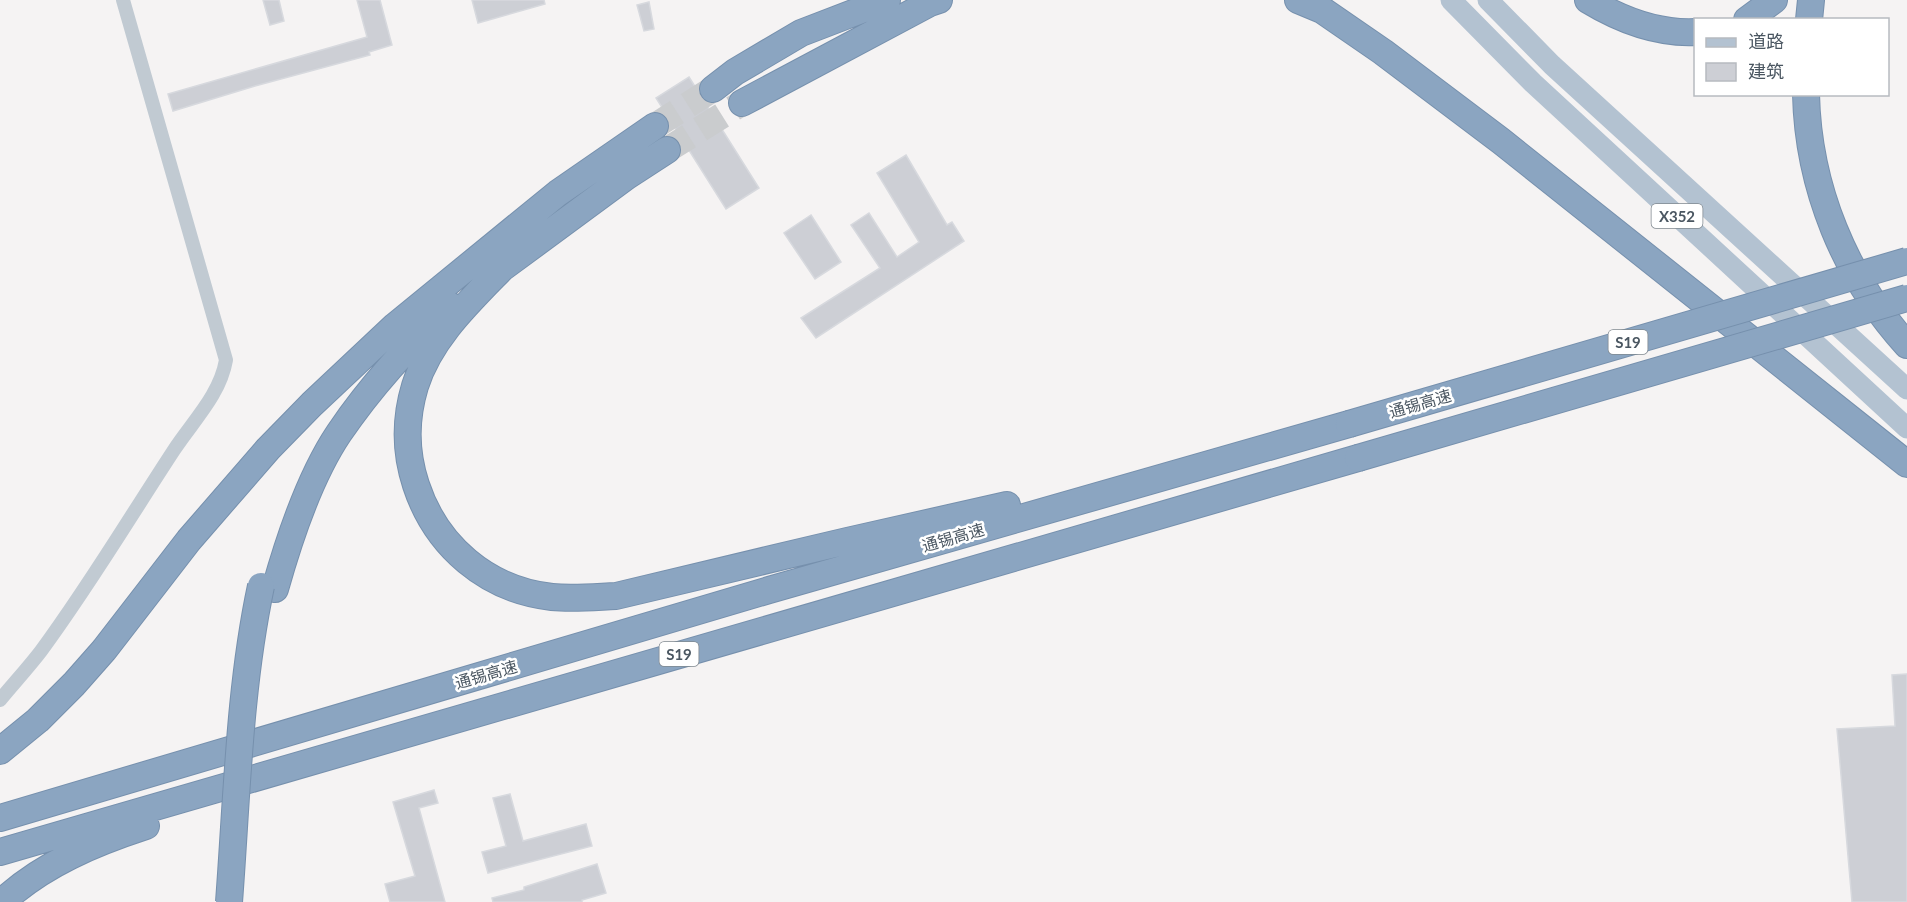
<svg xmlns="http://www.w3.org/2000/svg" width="1907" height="902" font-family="Lato,'Noto Sans SC',sans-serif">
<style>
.building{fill:#cdcfd5;stroke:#d7d9de;stroke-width:1.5}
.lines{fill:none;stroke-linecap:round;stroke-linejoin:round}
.motorway-tunnel{stroke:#caccce;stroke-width:26;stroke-dasharray:26 13;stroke-linecap:butt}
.motorway-casing{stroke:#7690ad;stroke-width:28}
.minor{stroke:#c1cad2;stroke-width:14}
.primary{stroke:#b3c2d1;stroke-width:21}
.motorway{stroke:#8ba5c1;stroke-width:26}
.motorway-bridge-casing{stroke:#7690ad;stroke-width:28;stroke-linecap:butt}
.motorway-bridge{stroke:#8ba5c1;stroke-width:26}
.labels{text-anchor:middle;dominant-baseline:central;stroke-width:5;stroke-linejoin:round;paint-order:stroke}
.shield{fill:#fff;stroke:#808990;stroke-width:1.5}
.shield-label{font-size:15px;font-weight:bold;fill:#4a5661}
.street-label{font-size:16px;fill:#4a5661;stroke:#fff}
</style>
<rect width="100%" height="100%" fill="#f5f3f3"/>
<!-- building -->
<path class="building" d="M263,0H279L284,21L270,25Z
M357,0H380L392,45L369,52L370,55L255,86L173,111L168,94L367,37Z
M472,0H544L545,4L478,23Z
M649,2L654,29L644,31L637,5Z
M689,77L759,188L726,209L656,98Z
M906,155L947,225L952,222L964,241L816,338L801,318L880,268L851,225L869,213L897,257L919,242L877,173Z
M811,215L841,262L815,279L784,233Z
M1907,674V902H1852L1837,729L1895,726L1892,675Z
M434,790L438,803L419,808L445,902H390L385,884L415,876L393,802Z
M510,794L523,841L586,824L592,846L488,873L482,852L506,846L493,798Z
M597,864L606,893L582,900V902H493L492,898L524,890V887Z"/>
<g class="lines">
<!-- motorway-tunnel -->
<path class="motorway-tunnel" d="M655,126L713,89
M667,150L742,103"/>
<defs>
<path id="motorway" d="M1298,0L1322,10L1383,52L1501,141L1907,464
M1588,0C1621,20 1657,34 1696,32
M1747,20L1774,0
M1809,20L1811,0
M713,89L735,72L801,33L887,0
M1806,94C1808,187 1845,277 1907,345
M742,103L930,3L939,0
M504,266C470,301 430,338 415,386C405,419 405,452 416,485C436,546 487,590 552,597C573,599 594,597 616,596L847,541L1007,505
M490,277L627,176L667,150
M275,589C289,539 310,476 339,433C371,386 409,344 451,306
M0,751L38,720L74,684L104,650L189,540L268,449L312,404L395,326L558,193L655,126
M0,818L769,590L1349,424
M0,852L1358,458
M2,902C43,864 94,843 146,826"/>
</defs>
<!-- motorway casing -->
<use href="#motorway" class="motorway-casing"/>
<!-- minor -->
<path class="minor" d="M0,700C14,683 28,668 41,651C89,586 130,517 174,450C193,421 220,395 226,360L123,0"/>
<!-- primary -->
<path class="primary" d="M1451,0L1533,83L1907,428
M1488,0L1552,65L1907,389"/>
<!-- motorway -->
<use href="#motorway" class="motorway"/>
<defs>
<path id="motorway-bridge" d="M1349,424L1907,261
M1358,458L1907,298
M229,902C237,797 239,689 261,586"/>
</defs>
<!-- motorway-bridge casing -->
<use href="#motorway-bridge" class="motorway-bridge-casing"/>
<!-- motorway-bridge -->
<use href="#motorway-bridge" class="motorway-bridge"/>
</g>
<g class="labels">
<!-- shield labels -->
<g class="shield">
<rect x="1651.5" y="204" width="51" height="24" rx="4.5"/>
<rect x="1608.5" y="330" width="39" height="24" rx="4.5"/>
<rect x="659.5" y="642" width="39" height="24" rx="4.5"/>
</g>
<g class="shield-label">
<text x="1677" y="216">X352</text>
<text x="1628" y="342">S19</text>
<text x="679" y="654">S19</text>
</g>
<!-- street labels -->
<g class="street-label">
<text transform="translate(1420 403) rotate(-16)">通锡高速</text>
<text transform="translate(953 537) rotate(-16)">通锡高速</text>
<text transform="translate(486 674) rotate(-16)">通锡高速</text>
</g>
</g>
<!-- legend -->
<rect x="1694" y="18" width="195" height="78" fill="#ffffff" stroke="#b7bbc0" stroke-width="1.5"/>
<rect x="1706" y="38" width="30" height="9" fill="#b3c2d1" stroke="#b7bbc0" stroke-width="1.5"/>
<text x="1748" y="48" font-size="18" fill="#4a5661">道路</text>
<rect x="1706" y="63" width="30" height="18" fill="#cdcfd5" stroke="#b7bbc0" stroke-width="1.5"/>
<text x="1748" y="78" font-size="18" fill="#4a5661">建筑</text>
</svg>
